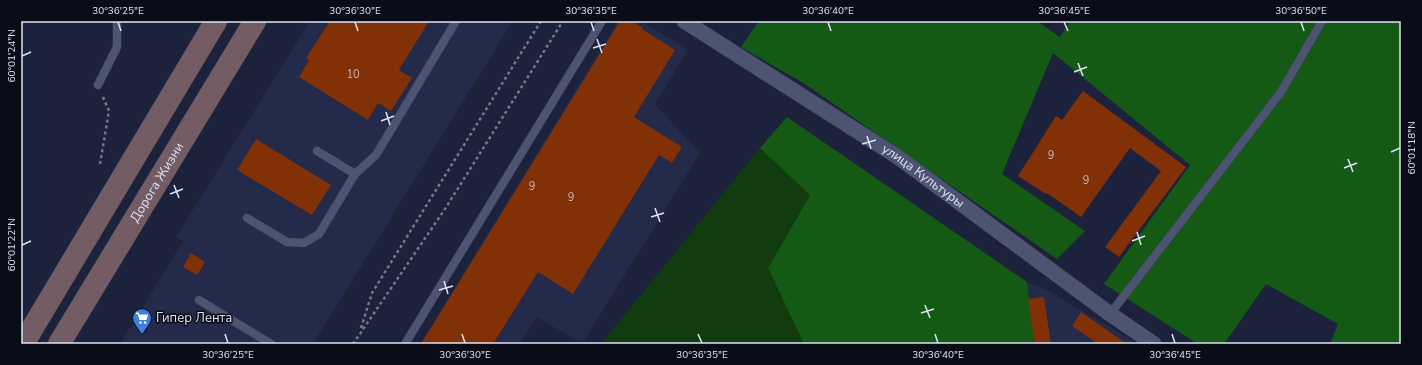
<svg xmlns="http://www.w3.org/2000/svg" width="1422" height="365" font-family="'Nunito Sans',sans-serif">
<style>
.built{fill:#232a4a}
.green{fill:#113c10}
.forest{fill:#145a14}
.building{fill:#823005}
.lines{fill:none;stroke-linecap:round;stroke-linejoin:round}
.lane-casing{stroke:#3b3e54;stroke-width:9}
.street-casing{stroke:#3b3e54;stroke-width:16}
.secondary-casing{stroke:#3b3e54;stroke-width:23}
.path{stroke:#72788d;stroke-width:2.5;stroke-dasharray:3 3;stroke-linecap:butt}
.lane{stroke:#4d5471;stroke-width:8}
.street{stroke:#4d5471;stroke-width:15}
.secondary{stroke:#745c64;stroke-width:22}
.ticks{fill:none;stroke:#dee3f4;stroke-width:1.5}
.labels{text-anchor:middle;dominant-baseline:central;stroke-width:3;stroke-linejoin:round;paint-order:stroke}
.number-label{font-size:11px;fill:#c7b6b8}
.street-label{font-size:13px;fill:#dee3f4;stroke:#0a0c17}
.poi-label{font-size:13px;fill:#dee3f4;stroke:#0a0c17;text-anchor:start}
.neatline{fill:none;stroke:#dee3f4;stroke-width:1.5}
.ticks-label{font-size:10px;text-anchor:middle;fill:#dee3f4}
</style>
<rect width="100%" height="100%" fill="#1c223b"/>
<!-- built -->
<path class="built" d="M310,21H513L313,344H120L183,241L176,237Z
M618,21H642L688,50L655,104L700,153L582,344L537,317L520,344H420Z
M1027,282L1040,286L1139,344H1035Z"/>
<!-- green -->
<path class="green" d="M760,148L810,195L768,268L804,344H601Z"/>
<!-- forest -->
<path class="forest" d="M759,21H1037L1060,37L1070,21H1401V344H1330L1338,324L1266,284L1224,344H1198L1104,284L1190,165L1053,53L1002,174L1085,231L1057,259L805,84L741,47Z
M787,117L1027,282L1035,344H804L768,268L810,195L760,148Z"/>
<!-- building -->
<path class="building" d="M330,21H429L399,70L412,78L391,111L378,103L368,120L299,77L309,60L306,58Z
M620,21H631L643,28L642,29L675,50L634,117L682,147L672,163L659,155L573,294L538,272L493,344H421Z
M1083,91L1186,167L1119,257L1105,247L1161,171L1130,148L1081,217L1047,193L1046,194L1018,176L1056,116L1062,120Z
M256,139L331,185L312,215L237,170Z
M191,253L205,262L197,275L183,267Z
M1044,297L1051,344H1035L1028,299Z
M1081,312L1127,344H1098L1072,326Z"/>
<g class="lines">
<defs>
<path id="lane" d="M98,85L117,47V21
M317,151L355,174
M247,218L287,242L304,243L319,234L355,174L376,155L456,21
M199,300L271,344
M1110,314L1281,92L1322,21
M405,344L602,21"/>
<g id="street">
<path id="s1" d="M684,21L898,157L1110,314L1154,344"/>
</g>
<g id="secondary">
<path d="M23,344L216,21"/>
<path id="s2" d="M59,344L255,21"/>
</g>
</defs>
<!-- lane casing -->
<use href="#lane" class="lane-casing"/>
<!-- street casing -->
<use href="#street" class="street-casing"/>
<!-- secondary casing -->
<use href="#secondary" class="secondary-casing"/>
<!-- path -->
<path class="path" d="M100,164L109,111L103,97
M361,328L372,293L541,21
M353,344L445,209L563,21"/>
<!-- lane -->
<use href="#lane" class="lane"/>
<!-- street -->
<use href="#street" class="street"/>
<!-- secondary -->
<use href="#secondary" class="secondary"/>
</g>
<!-- ticks -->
<path class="ticks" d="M118,22L121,31M355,22L358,31M591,22L594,31M828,22L831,31M1064,22L1068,31M1301,22L1304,31M597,39L602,53M593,48L606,44M22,56L31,52M1078,63L1083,76M1074,72L1087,67M386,112L390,125M381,121L394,116M867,136L871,149M862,144L876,140M1391,152L1400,148M1348,159L1353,172M1344,168L1357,163M174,185L179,198M170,194L183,189M655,208L660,222M651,217L664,213M1137,232L1141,245M1132,241L1145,236M22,245L31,241M444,281L448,294M439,290L453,286M925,305L930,318M921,313L934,309M225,334L228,343M462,334L465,343M698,334L702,343M935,334L938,343M1172,334L1175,343"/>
<!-- icons -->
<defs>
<symbol id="supermarket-pin" viewBox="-11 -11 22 30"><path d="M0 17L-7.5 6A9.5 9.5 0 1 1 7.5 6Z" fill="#3f7fe0" stroke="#0a0c17"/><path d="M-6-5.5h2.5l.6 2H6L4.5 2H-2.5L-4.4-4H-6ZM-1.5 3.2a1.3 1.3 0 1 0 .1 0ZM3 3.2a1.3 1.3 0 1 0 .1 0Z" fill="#fff"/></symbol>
</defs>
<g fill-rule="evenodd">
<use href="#supermarket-pin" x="131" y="307" width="22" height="30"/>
</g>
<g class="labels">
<!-- number labels -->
<g class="number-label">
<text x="353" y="74">10</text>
<text x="1051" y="155">9</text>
<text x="1086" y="180">9</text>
<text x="532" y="186">9</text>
<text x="571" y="197">9</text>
</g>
<!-- street labels -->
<g class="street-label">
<text stroke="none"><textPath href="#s1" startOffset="285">улица Культуры</textPath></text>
<text stroke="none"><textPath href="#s2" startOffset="189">Дорога Жизни</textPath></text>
</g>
<!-- poi labels -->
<g class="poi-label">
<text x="156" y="318">Гипер Лента</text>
</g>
</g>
<!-- border -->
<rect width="1422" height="365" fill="none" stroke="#0a0c17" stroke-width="44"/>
<rect x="22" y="22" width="1378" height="321" class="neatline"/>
<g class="ticks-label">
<text x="118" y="14">30°36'25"E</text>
<text x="355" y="14">30°36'30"E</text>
<text x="591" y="14">30°36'35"E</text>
<text x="828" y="14">30°36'40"E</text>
<text x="1064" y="14">30°36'45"E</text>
<text x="1301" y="14">30°36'50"E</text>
<text transform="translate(11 56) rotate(-90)" y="4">60°01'24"N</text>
<text transform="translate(1411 148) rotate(-90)" y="4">60°01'18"N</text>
<text transform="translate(11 245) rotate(-90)" y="4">60°01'22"N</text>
<text x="228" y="358">30°36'25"E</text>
<text x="465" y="358">30°36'30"E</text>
<text x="702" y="358">30°36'35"E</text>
<text x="938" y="358">30°36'40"E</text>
<text x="1175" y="358">30°36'45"E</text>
</g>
</svg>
